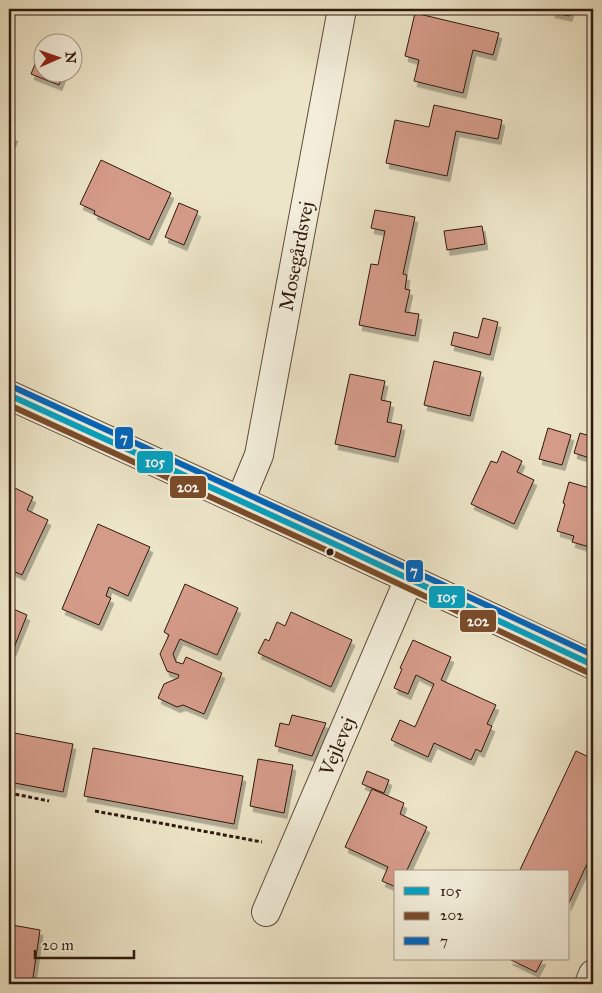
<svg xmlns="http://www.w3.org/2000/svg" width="602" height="993" font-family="'IM FELL Great Primer',serif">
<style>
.building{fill:#d59b89;stroke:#2e180c;filter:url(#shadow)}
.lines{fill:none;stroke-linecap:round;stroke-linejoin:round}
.minor-casing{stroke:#5e4b3b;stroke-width:30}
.path{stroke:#2e180c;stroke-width:3;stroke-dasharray:4 2.5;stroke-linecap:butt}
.minor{stroke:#f3eedb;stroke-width:28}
.bus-1-casing{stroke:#f3eedb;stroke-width:10}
.bus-2-casing{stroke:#f3eedb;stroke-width:10}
.bus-3-casing{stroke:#f3eedb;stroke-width:10}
.bus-1{stroke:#02a2c4;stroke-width:6}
.bus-2{stroke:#7a4b2a;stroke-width:6}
.bus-3{stroke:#0065bd;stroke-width:6}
.bus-dot{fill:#2e180c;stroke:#f3eedb;stroke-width:2}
.labels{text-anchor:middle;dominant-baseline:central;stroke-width:4.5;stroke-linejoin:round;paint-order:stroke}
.street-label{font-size:20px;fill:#2e180c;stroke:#f3eedb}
.line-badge{stroke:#f3eedb;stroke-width:2}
.badge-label{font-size:14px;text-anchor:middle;font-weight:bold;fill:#fff}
</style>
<defs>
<filter id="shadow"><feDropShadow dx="3" dy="5.5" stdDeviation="0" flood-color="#0004"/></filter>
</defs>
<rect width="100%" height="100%" fill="#ede5c8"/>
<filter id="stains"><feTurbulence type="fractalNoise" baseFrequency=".004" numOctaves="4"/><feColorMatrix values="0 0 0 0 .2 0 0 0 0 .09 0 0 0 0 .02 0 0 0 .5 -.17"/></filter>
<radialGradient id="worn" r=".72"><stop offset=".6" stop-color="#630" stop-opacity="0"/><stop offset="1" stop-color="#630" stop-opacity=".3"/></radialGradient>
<!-- building -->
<path class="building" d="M553,9H571L569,16L552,12Z
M415,13L499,33L493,55L473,50L463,93L414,81L419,60L405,56Z
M42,47V72H64L59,85L31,74Z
M434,105L502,120L498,139L456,131L447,176L386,163L395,120L429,127Z
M9,134L15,136L9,149Z
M101,160L171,193L149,240L94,214L95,211L80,204Z
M179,203L198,211L184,245L165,237Z
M375,210L415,217L403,274L407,275L405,289L410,290L405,312L419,314L415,336L359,325L371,264L378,265L385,231L371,228Z
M482,226L485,244L447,250L444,231Z
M483,318L498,322L490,355L451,345L454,332L478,338Z
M434,361L481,372L470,416L424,405Z
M350,374L385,381L381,400L391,402L387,422L402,425L395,457L335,444Z
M548,428L571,435L562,465L539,459Z
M580,433L593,437V459L574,453Z
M502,451L522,461L517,472L534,480L514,524L471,504L491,461L497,463Z
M569,482L593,489V548L572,542L574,536L557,531L565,504L563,503Z
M9,485L33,497L27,510L48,520L22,575L9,569Z
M98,524L150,547L128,596L109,587L106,596L111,598L99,625L62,609Z
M185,584L238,608L217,655L180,639L173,654L176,662L183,664L186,657L222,673L204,714L183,705L177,707L158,698L164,684L178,678L179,675L167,671L160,654L169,635L164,632Z
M9,607L27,615L13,650L9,648Z
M291,612L352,640L331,687L258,653L265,639L269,641L277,622L285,626Z
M413,640L451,657L441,680L496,705L487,724L492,726L481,752L476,749L471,760L434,743L428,757L391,740L400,720L415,727L434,684L416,675L408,694L394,688L402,669L400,668Z
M292,715L326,723L312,756L275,746L280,723L289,725Z
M9,732L73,744L63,792L9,782Z
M93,748L243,776L234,824L84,796Z
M576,751L593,759V851L568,905V872H519Z
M258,759L293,765L284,813L250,806Z
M367,771L389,780L384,793L362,784Z
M372,789L404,803L400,814L427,827L407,870L412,872H396V887L382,881L388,867L345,847Z
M12,925L40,930L32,984H9V946Z
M509,959H543L536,972Z"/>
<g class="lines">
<defs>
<path id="minor" d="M9,395L341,547L593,665
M240,501L259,455L342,9
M266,912L409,579
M589,984L593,974"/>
</defs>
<!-- minor casing -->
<use href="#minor" class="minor-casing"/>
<!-- path -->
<path class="path" d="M9,793L49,801
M95,811L262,842"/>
<!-- minor -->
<use href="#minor" class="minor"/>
<defs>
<path id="bus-1" d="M9,395L341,547L593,665"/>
<path id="bus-2" d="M9,405L337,555L589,673"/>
<path id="bus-3" d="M13,387L345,539L593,655"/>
</defs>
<!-- bus-1 casing -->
<use href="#bus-1" class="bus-1-casing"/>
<!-- bus-2 casing -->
<use href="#bus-2" class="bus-2-casing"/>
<!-- bus-3 casing -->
<use href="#bus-3" class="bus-3-casing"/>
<!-- bus-1 -->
<use href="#bus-1" class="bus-1"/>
<!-- bus-2 -->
<use href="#bus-2" class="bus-2"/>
<!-- bus-3 -->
<use href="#bus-3" class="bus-3"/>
</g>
<!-- markers -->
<circle class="bus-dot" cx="330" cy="552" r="4.5"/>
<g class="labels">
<!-- street labels -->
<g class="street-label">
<text transform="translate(296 256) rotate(-79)">Mosegårdsvej</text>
<text transform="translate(337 746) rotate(-67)">Vejlevej</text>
</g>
</g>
<g class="line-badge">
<rect x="114" y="426" width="20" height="24" rx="5" fill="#0065bd"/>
<rect x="136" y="450" width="38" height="24" rx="5" fill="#02a2c4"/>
<rect x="169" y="475" width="38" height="24" rx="5" fill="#7a4b2a"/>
<rect x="405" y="559" width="19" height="24" rx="5" fill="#0065bd"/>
<rect x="428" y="585" width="38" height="24" rx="5" fill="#02a2c4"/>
<rect x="459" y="609" width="38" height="24" rx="5" fill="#7a4b2a"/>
</g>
<g class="badge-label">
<text x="124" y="443">7</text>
<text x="155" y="467">105</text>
<text x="188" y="492">202</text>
<text x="414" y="576">7</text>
<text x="447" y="602">105</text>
<text x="478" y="626">202</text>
</g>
<!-- margin -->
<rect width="602" height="993" fill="none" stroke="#ede5c8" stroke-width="30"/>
<rect x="10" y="10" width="582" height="973" fill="none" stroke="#2e180c" stroke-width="2.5"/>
<rect x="15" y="15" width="572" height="963" fill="none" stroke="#2e180c"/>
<!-- legend -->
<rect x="394" y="870" width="175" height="90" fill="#f3eedb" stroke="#a49888"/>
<rect x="404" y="887" width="25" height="8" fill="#02a2c4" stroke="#a49888"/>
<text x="440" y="896" font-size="15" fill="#2e180c">105</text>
<rect x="404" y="912" width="25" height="8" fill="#7a4b2a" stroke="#a49888"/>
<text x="440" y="920" font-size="15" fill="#2e180c">202</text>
<rect x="404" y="937" width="25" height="8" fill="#0065bd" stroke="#a49888"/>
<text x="440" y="946" font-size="15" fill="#2e180c">7</text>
<!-- north arrow -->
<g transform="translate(58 58) rotate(88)"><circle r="24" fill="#f3eedb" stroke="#a49888"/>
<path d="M0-4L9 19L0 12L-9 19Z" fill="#8f2418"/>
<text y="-8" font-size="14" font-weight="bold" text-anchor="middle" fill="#2e180c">N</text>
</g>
<!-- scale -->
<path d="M35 950v8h99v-8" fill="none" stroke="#2e180c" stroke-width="2.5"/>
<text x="42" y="950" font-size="15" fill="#2e180c" stroke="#f3eedb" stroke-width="4" paint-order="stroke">20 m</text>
<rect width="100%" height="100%" filter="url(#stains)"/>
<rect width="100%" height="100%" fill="url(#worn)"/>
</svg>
